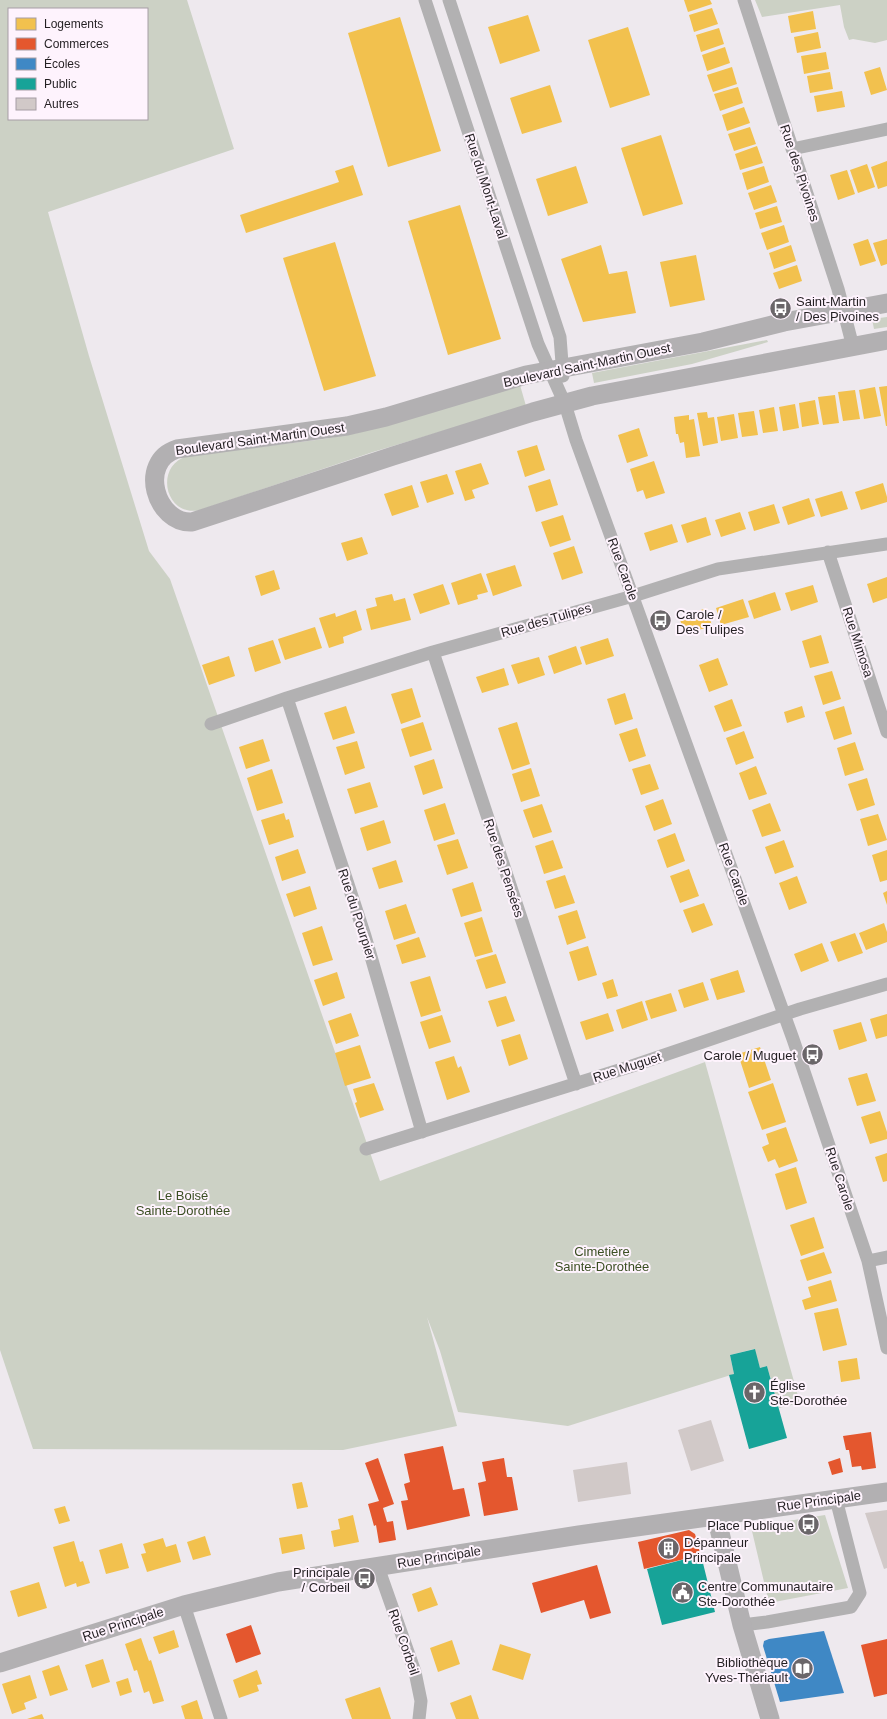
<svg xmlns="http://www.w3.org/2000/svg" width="887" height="1719" font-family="Helvetica,sans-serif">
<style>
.green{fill:#ccd1c5;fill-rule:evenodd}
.homes{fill:#f2c14e}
.shops{fill:#e4572e}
.schools{fill:#3f88c5}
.public{fill:#17a398}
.building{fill:#d1c9c8}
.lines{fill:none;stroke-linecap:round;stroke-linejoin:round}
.street{stroke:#b2b1b2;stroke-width:13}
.secondary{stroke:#b2b0b2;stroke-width:19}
.labels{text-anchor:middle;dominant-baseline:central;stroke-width:4;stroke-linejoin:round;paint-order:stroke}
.street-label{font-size:13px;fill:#231f22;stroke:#fef3fd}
.poi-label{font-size:13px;fill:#231f22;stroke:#fef3fd;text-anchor:start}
.park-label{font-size:13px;fill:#3b4f23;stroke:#fef3fd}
</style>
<rect width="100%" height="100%" fill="#eee9ee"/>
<!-- green -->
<path class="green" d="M0,0H187L234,149L48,212L89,356L149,551L170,579L380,1181L705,1062L800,1403L779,1408L767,1366L760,1368L754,1349L730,1355L734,1374L568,1426L458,1412L440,1351L427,1317L457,1426L343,1450L33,1449L0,1350ZM9,9H147V119H9Z
M755,0H887V40L875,43L853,39L849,40L844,27L840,5L762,17Z
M887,317V327L874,329L872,319Z
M767,340L768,342L692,364L594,383L592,373Z
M520,385L526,406L373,452L200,510C166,518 153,467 187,456L324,439L357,433Z
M825,1515L848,1588L769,1603L751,1527Z"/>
<!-- homes -->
<path class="homes" d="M684,0H710L712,4L688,12Z
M712,8L718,24L694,32L689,15Z
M813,11L816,29L791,33L788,16Z
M528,15L540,51L500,64L488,27Z
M400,17L441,151L388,167L348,33Z
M628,27L650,95L610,108L588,40Z
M719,28L724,44L701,52L696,35Z
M818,32L821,48L797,53L794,37Z
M725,47L730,63L707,71L702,55Z
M826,52L829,69L804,74L801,56Z
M732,67L737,84L713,92L707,75Z
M880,67L887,90L871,95L864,72Z
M830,72L833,89L810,93L807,76Z
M550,85L562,122L522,134L510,98Z
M738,87L743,103L720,111L714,94Z
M842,91L845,107L817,112L814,96Z
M744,107L750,123L727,131L722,115Z
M750,127L756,144L734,151L728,134Z
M661,135L683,204L643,216L621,148Z
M757,146L763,163L740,170L735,154Z
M887,161V186L878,189L871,167Z
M867,164L875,187L858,193L850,170Z
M353,165L363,195L246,233L240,215L339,182L335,171Z
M576,166L588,203L548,216L536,179Z
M764,166L769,182L747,190L742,173Z
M847,170L855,194L838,200L830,175Z
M771,185L777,202L754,210L748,193Z
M460,205L501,339L448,355L408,221Z
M777,206L782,222L760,229L755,213Z
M784,225L789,242L767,250L761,233Z
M868,239L876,261L860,266L853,244Z
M887,239V264L881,266L873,243Z
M335,242L376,376L324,391L283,258Z
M601,245L609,274L627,271L636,313L583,322L561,259Z
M791,245L796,261L774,269L769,253Z
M696,255L705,300L670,307L660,262Z
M797,265L802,281L779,289L773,273Z
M887,386V426H886L879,387Z
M875,387L881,416L864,419L859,390Z
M855,390L860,419L843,421L838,392Z
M835,395L839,423L823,425L818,397Z
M815,400L819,424L802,427L799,403Z
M795,404L799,428L783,431L779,407Z
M774,407L778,431L763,433L759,410Z
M754,411L758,435L742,437L738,413Z
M707,412L708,418L714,417L718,443L703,446L697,413Z
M734,414L738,438L721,441L717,417Z
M689,415V420L694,419L700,456L686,458L684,442L680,443L678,434H676L674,417Z
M639,428L648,456L627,463L618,435Z
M537,445L545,470L525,477L517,451Z
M654,461L665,493L646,499L643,490L637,492L630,469Z
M481,463L489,484L472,490L475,498L465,501L455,471Z
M447,474L454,494L427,503L420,482Z
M550,479L558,505L536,512L528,486Z
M883,483L887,497V502L861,510L855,492Z
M412,485L419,507L392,516L384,494Z
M842,491L848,509L821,517L815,499Z
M809,498L815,516L788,525L782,507Z
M774,504L780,523L754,531L748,512Z
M740,512L746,529L721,537L715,520Z
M563,515L571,540L550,547L541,522Z
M706,517L711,535L687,543L681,525Z
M672,524L678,542L650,551L644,533Z
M362,537L368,554L347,561L341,543Z
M574,546L583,573L562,580L553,553Z
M515,565L522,586L493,596L486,574Z
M274,570L280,589L261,596L255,576Z
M481,573L488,592L477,595L478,599L458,605L451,583Z
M887,577V598L873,603L867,584Z
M443,584L450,604L420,614L413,594Z
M813,585L818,602L791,611L785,593Z
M775,592L781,610L754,619L748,601Z
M392,594L394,601L405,598L411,620L371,630L366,609L377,606L375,598Z
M743,599L749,617L721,625L716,608Z
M707,608L712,626L685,634L679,617Z
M356,610L362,630L343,637L344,643L329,648L319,618L335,613L336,617Z
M315,627L322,648L285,660L278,639Z
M821,635L829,663L810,668L802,641Z
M608,638L614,656L586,665L580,647Z
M273,640L281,663L255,672L248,648Z
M576,646L582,664L554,674L548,656Z
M229,656L235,676L209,685L202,665Z
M539,657L545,675L518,684L511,665Z
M718,658L728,685L709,692L699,665Z
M504,668L509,685L482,693L476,677Z
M832,671L841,699L823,705L814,676Z
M412,688L421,717L401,724L391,694Z
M625,693L633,719L615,725L607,699Z
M732,699L742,726L724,732L714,706Z
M346,706L355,733L333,740L324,713Z
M802,706L805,717L787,723L784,712Z
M844,706L852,734L834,740L825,712Z
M423,722L432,750L410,757L401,729Z
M517,722L530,764L512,770L498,728Z
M637,728L646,756L629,762L619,734Z
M744,731L754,758L736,765L726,738Z
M263,739L270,761L246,769L239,747Z
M357,741L365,768L345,775L336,747Z
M855,742L864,770L845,776L837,748Z
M434,759L443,788L423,795L414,766Z
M650,764L659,789L641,795L632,769Z
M756,766L767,794L749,800L739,773Z
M531,768L540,796L521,802L512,774Z
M272,769L283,803L257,811L247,778Z
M867,778L875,805L857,811L848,784Z
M370,782L378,807L355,814L347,789Z
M663,799L672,824L654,831L645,806Z
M445,803L455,834L434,841L424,810Z
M770,803L781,831L762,837L752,810Z
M542,804L552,832L533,838L523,810Z
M284,813L286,820L289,819L294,837L269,845L261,820Z
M878,814L887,840L868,846L860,819Z
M384,820L391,843L367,851L360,828Z
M675,833L685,861L667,868L657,840Z
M458,839L468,868L447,875L437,845Z
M553,840L563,868L544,874L535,846Z
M784,840L794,867L775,874L765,847Z
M298,849L306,873L282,881L275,857Z
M887,850V880L880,882L872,855Z
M396,860L403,882L379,889L372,868Z
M689,869L699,896L680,903L670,876Z
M565,875L575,903L555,909L546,881Z
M797,876L807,903L789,910L779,883Z
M473,882L482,911L461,917L452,889Z
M310,886L317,909L294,917L286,894Z
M887,891V905L883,893Z
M704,903L713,925L692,933L683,910Z
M406,904L416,933L394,940L385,911Z
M577,910L586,938L567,945L558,916Z
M482,917L493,952L475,957L464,923Z
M884,923L887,932V942L866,950L859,933Z
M322,926L333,960L313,966L302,933Z
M855,933L863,953L838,962L830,942Z
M419,937L426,957L402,964L396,945Z
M822,943L829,961L801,972L794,954Z
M588,946L597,975L578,981L569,952Z
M496,954L506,983L486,989L476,960Z
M738,970L745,992L717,1000L710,979Z
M337,972L345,998L323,1006L314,980Z
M430,976L441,1011L421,1017L410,982Z
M613,979L618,996L607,999L602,983Z
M703,982L709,1000L684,1008L678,990Z
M671,993L677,1011L651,1019L645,1001Z
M506,996L515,1021L497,1027L488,1001Z
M642,1001L648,1020L622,1029L616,1010Z
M351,1013L359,1036L336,1044L328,1021Z
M608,1013L614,1031L586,1040L580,1022Z
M887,1014V1036L876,1039L870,1019Z
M442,1015L451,1042L429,1049L420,1022Z
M861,1022L867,1041L839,1050L833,1030Z
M520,1034L528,1059L509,1066L501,1040Z
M360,1045L371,1078L345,1086L335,1053Z
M760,1047L771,1080L749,1088L738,1054Z
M454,1056L458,1068L461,1066L470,1092L447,1100L435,1062Z
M867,1073L876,1101L857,1106L848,1078Z
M374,1083L384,1110L360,1118L355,1103L357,1102L353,1089Z
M773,1083L786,1122L762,1130L748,1092Z
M880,1111L887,1132V1139L870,1144L861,1117Z
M786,1127L798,1161L779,1168L775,1159L768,1162L762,1147L769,1144L766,1134Z
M887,1153V1181L883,1182L875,1157Z
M796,1167L807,1203L786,1210L775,1174Z
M814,1217L824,1248L801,1256L790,1225Z
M824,1252L832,1273L807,1281L800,1260Z
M831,1280L837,1301L805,1310L802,1300L811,1297L808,1287Z
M838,1308L847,1345L823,1351L814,1313Z
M857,1358L860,1379L841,1382L838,1361Z
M302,1482L308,1507L297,1509L292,1484Z
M65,1506L70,1521L59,1524L54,1509Z
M353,1515L359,1542L334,1547L331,1531L340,1529L338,1519Z
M302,1534L305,1549L282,1554L279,1538Z
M205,1536L211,1555L193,1560L187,1542Z
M163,1538L166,1547L176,1544L181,1562L147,1572L141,1554L146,1553L143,1544Z
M74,1541L80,1562L83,1561L90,1583L77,1587L76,1583L65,1587L53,1547Z
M122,1543L129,1568L106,1574L99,1550Z
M39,1582L47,1608L18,1617L10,1591Z
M431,1587L438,1605L418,1612L412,1594Z
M174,1630L179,1647L159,1654L153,1637Z
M141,1638L149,1661L151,1660L164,1701L153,1704L149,1691L144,1693L137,1670L134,1671L125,1644Z
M452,1640L460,1664L438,1672L430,1648Z
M500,1644L531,1654L523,1680L492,1670Z
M103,1659L110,1682L92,1688L85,1665Z
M59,1665L68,1690L50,1696L42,1671Z
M257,1670L262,1684L257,1685L259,1691L239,1698L233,1680Z
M30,1675L37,1698L24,1703L26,1709L12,1714L2,1684Z
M128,1678L132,1692L120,1696L116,1682Z
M380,1687L391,1719H352L345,1699Z
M471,1695L479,1719H456L450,1703Z
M197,1700L203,1719H185L181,1706Z
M42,1714L44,1719H27Z"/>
<!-- shops -->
<path class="shops" d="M871,1432L876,1468L862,1470L861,1466L852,1467L849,1450H846L843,1436Z
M443,1446L453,1490L464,1488L470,1516L407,1530L401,1501L408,1500L404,1484L410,1482L404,1454Z
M378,1458L394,1504L383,1508L387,1522L393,1521L396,1540L379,1543L376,1525L374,1526L368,1504L379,1501L365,1463Z
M504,1458L507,1477H512L518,1510L484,1516L478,1483L486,1481L482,1462Z
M840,1458L843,1472L832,1475L828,1462Z
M689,1530L695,1534L701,1555L644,1569L638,1542Z
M597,1565L611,1613L590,1619L584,1600L541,1613L532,1583Z
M251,1625L261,1654L236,1663L226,1634Z
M887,1639V1694L874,1697L861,1645Z"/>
<!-- schools -->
<path class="schools" d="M824,1631L844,1693L780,1702L763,1646L764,1641L769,1639Z"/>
<!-- public -->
<path class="public" d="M755,1349L760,1368L767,1366L787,1438L749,1449L729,1375L734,1374L730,1355Z
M701,1555L715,1612L662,1625L647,1569Z"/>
<!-- building -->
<path class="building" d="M711,1420L724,1461L691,1471L678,1430Z
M627,1462L631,1494L578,1502L573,1470Z
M887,1510V1568L884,1569L865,1513Z"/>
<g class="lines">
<!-- street -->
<path class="street" d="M425,0L538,344L565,404L576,440L793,1039L868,1261L887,1348
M449,0L560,337L563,376
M744,0L838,289L853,347
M792,149L887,129
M828,552L887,732
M433,652L576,1084
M287,698L365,936L422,1132
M211,724L287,698L433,652L633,596L718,569L887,544
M366,1149L632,1066L800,1009L887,984
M868,1261L887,1257
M378,1567L415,1672L421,1701L419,1719
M184,1605L221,1719
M742,1625L767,1622L851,1607L860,1593L836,1499"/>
<!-- secondary -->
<path class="secondary" d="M887,303L784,322L703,342L526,375L386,417L347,426L177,449C137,462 156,524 192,522L393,456L533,412L592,396L887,340
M716,1516L742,1625L770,1719
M0,1663L184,1605L278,1582L579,1535L887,1492"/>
</g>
<!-- icons -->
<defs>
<symbol id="bus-disc" viewBox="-11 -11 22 22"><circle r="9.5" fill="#6a6669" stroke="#fef3fd"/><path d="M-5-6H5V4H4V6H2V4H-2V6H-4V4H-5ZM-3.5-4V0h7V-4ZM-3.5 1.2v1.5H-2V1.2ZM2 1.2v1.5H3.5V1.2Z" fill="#fff"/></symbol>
<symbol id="church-disc" viewBox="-11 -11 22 22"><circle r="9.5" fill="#6a6669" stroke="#fef3fd"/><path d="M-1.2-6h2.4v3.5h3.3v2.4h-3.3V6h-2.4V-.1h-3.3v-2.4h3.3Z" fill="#fff"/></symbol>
<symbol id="building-disc" viewBox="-11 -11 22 22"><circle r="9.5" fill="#6a6669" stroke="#fef3fd"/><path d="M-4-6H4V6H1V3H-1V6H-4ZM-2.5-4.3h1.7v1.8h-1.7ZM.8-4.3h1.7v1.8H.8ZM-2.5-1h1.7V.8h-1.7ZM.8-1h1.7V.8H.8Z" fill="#fff"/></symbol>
<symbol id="civic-disc" viewBox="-11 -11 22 22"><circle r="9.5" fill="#6a6669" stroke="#fef3fd"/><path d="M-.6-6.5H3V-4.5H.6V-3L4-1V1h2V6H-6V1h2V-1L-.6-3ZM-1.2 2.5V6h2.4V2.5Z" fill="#fff"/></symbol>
<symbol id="library-disc" viewBox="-11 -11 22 22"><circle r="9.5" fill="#6a6669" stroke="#fef3fd"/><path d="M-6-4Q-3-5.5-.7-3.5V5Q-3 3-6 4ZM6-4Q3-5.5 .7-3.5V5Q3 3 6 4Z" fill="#fff"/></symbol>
</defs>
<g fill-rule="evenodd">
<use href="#bus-disc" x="768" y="296" width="25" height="25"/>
<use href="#bus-disc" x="648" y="608" width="25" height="25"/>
<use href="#bus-disc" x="800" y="1042" width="25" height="25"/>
<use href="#church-disc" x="742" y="1380" width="25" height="25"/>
<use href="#bus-disc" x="796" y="1512" width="25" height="25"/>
<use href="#building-disc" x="656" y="1536" width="25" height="25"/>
<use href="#bus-disc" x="352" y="1566" width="25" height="25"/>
<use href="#civic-disc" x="670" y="1580" width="25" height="25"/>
<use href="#library-disc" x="790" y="1656" width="25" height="25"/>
</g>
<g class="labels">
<!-- street labels -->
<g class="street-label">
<text transform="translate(800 173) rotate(72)">Rue des Pivoines</text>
<text transform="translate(486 186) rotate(72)">Rue du Mont-Laval</text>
<text transform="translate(587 365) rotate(-12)">Boulevard Saint-Martin Ouest</text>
<text transform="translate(260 439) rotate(-8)">Boulevard Saint-Martin Ouest</text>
<text transform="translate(623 569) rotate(70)">Rue Carole</text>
<text transform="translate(546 620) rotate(-16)">Rue des Tulipes</text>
<text transform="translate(858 642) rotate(72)">Rue Mimosa</text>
<text transform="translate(504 868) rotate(72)">Rue des Pensées</text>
<text transform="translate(734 874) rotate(70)">Rue Carole</text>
<text transform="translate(357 914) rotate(72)">Rue du Pourpier</text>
<text transform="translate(627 1067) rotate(-18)">Rue Muguet</text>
<text transform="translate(840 1179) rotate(72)">Rue Carole</text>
<text transform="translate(819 1501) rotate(-8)">Rue Principale</text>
<text transform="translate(439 1557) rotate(-9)">Rue Principale</text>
<text transform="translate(123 1624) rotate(-18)">Rue Principale</text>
<text transform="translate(404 1642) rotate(71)">Rue Corbeil</text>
</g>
<!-- poi labels -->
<g class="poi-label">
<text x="796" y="301">Saint-Martin<tspan x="796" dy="15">/ Des Pivoines</tspan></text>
<text x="676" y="614">Carole /<tspan x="676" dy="15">Des Tulipes</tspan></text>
<text x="796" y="1055" text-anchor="end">Carole / Muguet</text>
<text x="770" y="1385">Église<tspan x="770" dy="15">Ste-Dorothée</tspan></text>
<text x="794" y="1525" text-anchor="end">Place Publique</text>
<text x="684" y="1542">Dépanneur<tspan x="684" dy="15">Principale</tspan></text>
<text x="350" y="1572" text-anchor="end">Principale<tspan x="350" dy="15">/ Corbeil</tspan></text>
<text x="698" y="1586">Centre Communautaire<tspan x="698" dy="15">Ste-Dorothée</tspan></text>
<text x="788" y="1662" text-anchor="end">Bibliothèque<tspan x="788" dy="15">Yves-Thériault</tspan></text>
</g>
<!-- park labels -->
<g class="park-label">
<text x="183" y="1195">Le Boisé<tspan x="183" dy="15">Sainte-Dorothée</tspan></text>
<text x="602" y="1251">Cimetière<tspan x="602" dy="15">Sainte-Dorothée</tspan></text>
</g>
</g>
<!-- legend -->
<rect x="8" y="8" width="140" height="112" fill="#fef3fd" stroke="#a69ea5"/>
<rect x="16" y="18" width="20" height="12" fill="#f2c14e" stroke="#a69ea5"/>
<text x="44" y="28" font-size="12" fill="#231f22">Logements</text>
<rect x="16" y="38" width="20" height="12" fill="#e4572e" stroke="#a69ea5"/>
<text x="44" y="48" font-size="12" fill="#231f22">Commerces</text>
<rect x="16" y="58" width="20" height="12" fill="#3f88c5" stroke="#a69ea5"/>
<text x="44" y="68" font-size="12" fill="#231f22">Écoles</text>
<rect x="16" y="78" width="20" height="12" fill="#17a398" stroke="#a69ea5"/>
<text x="44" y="88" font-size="12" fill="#231f22">Public</text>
<rect x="16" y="98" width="20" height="12" fill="#d1c9c8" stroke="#a69ea5"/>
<text x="44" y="108" font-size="12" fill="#231f22">Autres</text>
</svg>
